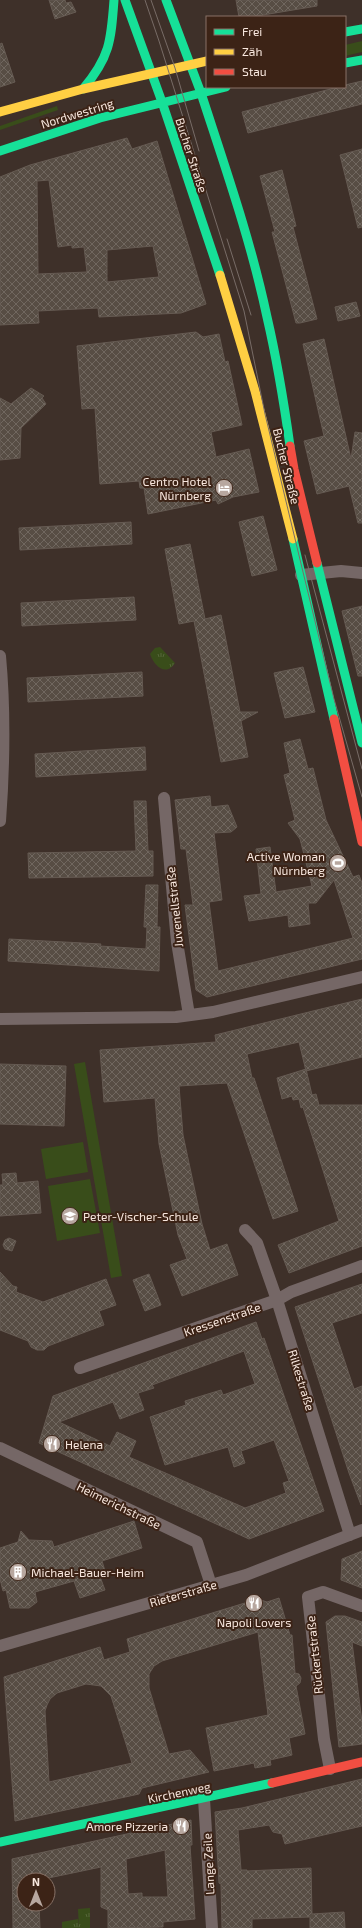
<svg xmlns="http://www.w3.org/2000/svg" width="362" height="1928" font-family="'Exo 2',sans-serif">
<style>
.grass{fill:#394d1a}
.park{fill:url(#park-tufts)}
.building{fill:url(#building-cross-hatch);stroke:#655a52;fill-rule:evenodd}
.lines{fill:none;stroke-linecap:round;stroke-linejoin:round}
.street{stroke:#756766;stroke-width:12}
.fast{stroke:#16e098;stroke-width:9}
.slow{stroke:#ffcf43;stroke-width:9}
.jam{stroke:#f24e42;stroke-width:9}
.tram{stroke:#786c67;stroke-width:1}
.labels{text-anchor:middle;dominant-baseline:central;stroke-width:4;stroke-linejoin:round;paint-order:stroke}
.street-label{font-size:12px;fill:#f8e7de;stroke:#3c2316}
.poi-label{font-size:12px;fill:#f8e7de;stroke:#3c2316;text-anchor:end}
</style>
<defs>
<pattern id="park-tufts" width="24" height="20" patternUnits="userSpaceOnUse"><rect width="24" height="20" fill="#394d1a"/><path d="M3 7l-1-3M5 7V3M7 7l1-3M15 17l-1-3M17 17v-4M19 17l1-3" fill="none" stroke="#56673b"/></pattern>
<pattern id="building-cross-hatch" width="8" height="8" patternUnits="userSpaceOnUse"><rect width="8" height="8" fill="#574d44"/><path d="M0 0l8 8M0 8l8-8" fill="none" stroke="#70675f"/></pattern>
</defs>
<rect width="100%" height="100%" fill="#3e3029"/>
<!-- grass -->
<path class="grass" d="M362,41V52L345,56V45Z
M57,106L58,110L0,130V126Z
M85,1062L122,1276L111,1278L74,1064Z
M83,1142L88,1172L46,1179L41,1149Z
M90,1179L100,1233L57,1241L48,1186Z"/>
<!-- park -->
<path class="park" d="M160,647L175,663C166,677 154,666 150,654L155,648Z
M90,1908V1928H79L78,1909Z
M78,1919L79,1928H62V1922Z"/>
<!-- building -->
<path class="building" d="M49,0H65L66,3L71,2L76,12L55,19Z
M236,0H317V6L251,17H239Z
M2,43L15,82L0,87V44Z
M362,81V104L248,133L242,112L338,87H345V85Z
M127,138L132,149L157,141L206,304L181,313L99,317L98,308L38,311L39,323L0,325V177L30,165ZM49,180L58,247L72,245V248L84,247L87,272L38,274L37,181ZM153,246L159,277L107,282V250Z
M362,149V227L358,228L340,155Z
M282,170L296,226L293,227L317,319L300,323H296L272,232H275L260,176Z
M356,302L360,316L338,321L335,307Z
M196,332L203,337L219,334L225,362L228,361L242,425L211,432L216,457L249,449L259,492L233,497L218,504L216,500L148,514L144,488H140L139,481L100,484L95,408L82,409L77,346Z
M324,339L351,459L355,432L362,433V523H358L349,486L317,494L304,441L324,436L303,344Z
M31,388L44,396L42,398L46,404L21,428L20,458L0,460V398L11,404Z
M263,516L277,570L252,576L239,522Z
M131,522L132,544L20,550L19,528Z
M190,544L205,619L221,615L240,712H258L241,721L248,757L221,762L194,621L179,624L165,549Z
M134,597L136,620L22,626L21,603Z
M362,606V676H358L342,611Z
M303,667L315,712L285,718L274,673Z
M142,672L143,696L28,702L27,678Z
M300,739L308,769L313,768L326,820L353,877L359,875L362,883V959L207,997L196,990L185,905H193L186,849H181L175,800L210,796L211,807L228,805L237,827L231,832L214,833L222,900L209,902L218,971L353,938L334,880L316,903H308L310,924L289,927L288,915L249,921L244,896L261,894L256,849L270,847L276,892L312,886L300,839L288,823L295,820L284,775L290,773L284,743Z
M145,747L146,770L36,777L35,754Z
M134,801H146L148,851H153V876L29,878L28,853L136,851Z
M146,885H158L157,927H154H160L159,971L8,961L9,939L101,944L100,946L146,949L147,927H144Z
M362,999V1057L306,1071L299,1042L247,1054L252,1078H254L298,1211L273,1219L227,1083L179,1086L183,1135L202,1224L210,1250L227,1244L238,1275L182,1296L170,1265L187,1259L178,1235L159,1144L155,1098L104,1102L100,1050L216,1042L215,1035Z
M0,1064L66,1066L64,1126L0,1124Z
M306,1069L312,1095L316,1094L319,1105H362V1246L289,1273L278,1245L339,1221L303,1107L301,1108L299,1099L293,1100L292,1096L282,1099L277,1078Z
M16,1173L17,1183L38,1181L41,1213L0,1216V1185H3L2,1174Z
M9,1238L16,1241L12,1251L5,1249L3,1245L5,1240Z
M0,1272L13,1286L17,1287L16,1292L43,1302L106,1279L116,1305L99,1311L104,1325L48,1346L44,1350H37L31,1347L28,1341L0,1330Z
M149,1274L161,1305L145,1311L133,1280Z
M362,1284V1313L332,1323L354,1389L362,1386L361,1505L349,1473L295,1307Z
M256,1322L262,1339L264,1338L324,1511L249,1539L39,1443L53,1396ZM244,1351L255,1384L223,1395L221,1390L185,1401L186,1405L150,1417L165,1465L228,1447L234,1467L245,1463L241,1451L274,1440L289,1481L283,1483L286,1493L245,1508L129,1457L136,1441L117,1432L110,1446L59,1422L113,1402L120,1419L144,1410L138,1393L154,1388L152,1385Z
M134,1521L142,1548L102,1561L105,1571L99,1574L105,1590L80,1598L74,1581L35,1592L37,1602L29,1608H10L6,1590L3,1591L0,1579V1548L18,1542L21,1531L29,1540L52,1541L54,1547Z
M362,1551V1588L341,1580L342,1559Z
M279,1598L290,1635H292L295,1673L299,1674L301,1678L300,1683L296,1686L305,1734L289,1738L292,1755L270,1760L271,1765L255,1768L254,1763L214,1771L206,1728L268,1715L258,1632L162,1661L154,1666L149,1674V1688L169,1754L190,1750L209,1772L142,1788L139,1794L15,1821L4,1677L100,1647L104,1660L130,1652L127,1639L258,1599L267,1602ZM86,1684L101,1686L111,1696L132,1763L49,1782L45,1711L47,1705L50,1699L57,1693Z
M335,1616H345L362,1622V1646L352,1642L362,1722V1744L339,1747L326,1622Z
M362,1779V1826L285,1844L282,1834L273,1832L269,1825L238,1830L241,1870H247V1871L311,1868L312,1914L344,1912L345,1928H310V1917L252,1919V1928H222L221,1884L219,1883L215,1812L242,1808Z
M191,1820L192,1845H190L195,1919L163,1922V1927L108,1928V1910L101,1907V1867L39,1880H24V1904H39L40,1928H13L12,1859ZM165,1850L168,1897H142V1893L128,1894L126,1859Z"/>
<g class="lines">
<!-- street -->
<path class="street" d="M301,575L341,571L362,573
M0,656C5,710 4,767 0,821
M164,798L177,942L189,1015
M0,1019L176,1017L213,1012L362,977
M245,1230L257,1243L277,1300L350,1535
M80,1368L277,1300L291,1292L362,1266
M0,1448L197,1542L211,1585
M0,1646L246,1575L362,1530
M330,1769L324,1739L308,1597L323,1592L362,1606
M204,1799L212,1928"/>
<!-- fast -->
<path class="fast" d="M125,0L162,102
M166,0L201,93
M345,32L362,29
M345,63L362,60
M83,89C110,57 111,41 114,0
M201,93C225,167 251,241 267,317C277,360 284,403 290,446
M162,102L220,275
M0,151L100,118L226,87
M293,539L334,719
M317,563L362,743
M0,1842L272,1783"/>
<!-- slow -->
<path class="slow" d="M0,112L83,89L207,61
M220,275L255,391L293,539"/>
<!-- jam -->
<path class="jam" d="M290,446L294,469L317,563
M334,719L362,842
M272,1783L362,1762"/>
<!-- tram -->
<path class="tram" d="M145,0L159,41L244,311L265,414L303,572L334,699L362,797
M151,0L175,68L199,151
M227,239L251,315
M305,555L362,769"/>
</g>
<!-- icons -->
<defs>
<symbol id="hotel-disc" viewBox="-11 -11 22 22"><circle r="9.5" fill="#b7a79f" stroke="#3c2316"/><path d="M-6-4.5h1.5V1H6V5H4.5V3h-9V5H-6ZM-4 0a1.8 1.8 0 1 1 3.6 0ZM.5 0V-2.5h3Q6-2.5 6 0Z" fill="#fff"/></symbol>
<symbol id="stadium-disc" viewBox="-11 -11 22 22"><circle r="9.5" fill="#b7a79f" stroke="#3c2316"/><path d="M0-5a6.5 5 0 1 0 0 10a6.5 5 0 1 0 0-10ZM-3.5-1.8h7v3.6h-7Z" fill="#fff"/></symbol>
<symbol id="school-disc" viewBox="-11 -11 22 22"><circle r="9.5" fill="#b7a79f" stroke="#3c2316"/><path d="M0-5L7-2L0 1L-7-2ZM-4 1L0 2.5L4 1V4Q0 6-4 4Z" fill="#fff"/></symbol>
<symbol id="restaurant-disc" viewBox="-11 -11 22 22"><circle r="9.5" fill="#b7a79f" stroke="#3c2316"/><path d="M-5-6h1v4h1v-4h1v4h1v-4h1v5L-1.5 .5V6h-2V.5L-5-1ZM5-6V6H3V1.5H1.5Q1.5-4 5-6Z" fill="#fff"/></symbol>
<symbol id="building-disc" viewBox="-11 -11 22 22"><circle r="9.5" fill="#b7a79f" stroke="#3c2316"/><path d="M-4-6H4V6H1V3H-1V6H-4ZM-2.5-4.3h1.7v1.8h-1.7ZM.8-4.3h1.7v1.8H.8ZM-2.5-1h1.7V.8h-1.7ZM.8-1h1.7V.8H.8Z" fill="#fff"/></symbol>
</defs>
<g fill-rule="evenodd">
<use href="#hotel-disc" x="214" y="478" width="20" height="20"/>
<use href="#stadium-disc" x="328" y="853" width="20" height="20"/>
<use href="#school-disc" x="60" y="1206" width="20" height="20"/>
<use href="#restaurant-disc" x="42" y="1434" width="20" height="20"/>
<use href="#building-disc" x="8" y="1562" width="20" height="20"/>
<use href="#restaurant-disc" x="244" y="1593" width="20" height="20"/>
<use href="#restaurant-disc" x="171" y="1816" width="20" height="20"/>
</g>
<g class="labels">
<!-- street labels -->
<g class="street-label">
<text transform="translate(77 113) rotate(-17)">Nordwestring</text>
<text transform="translate(192 155) rotate(72)">Bucher Straße</text>
<text transform="translate(287 466) rotate(76)">Bucher Straße</text>
<text transform="translate(174 907) rotate(-96)">Juvenellstraße</text>
<text transform="translate(222 1319) rotate(-19)">Kressenstraße</text>
<text transform="translate(302 1380) rotate(73)">Rilkestraße</text>
<text transform="translate(119 1505) rotate(26)">Heimerichstraße</text>
<text transform="translate(183 1593) rotate(-16)">Rieterstraße</text>
<text transform="translate(314 1655) rotate(-96)">Rückertstraße</text>
<text transform="translate(179 1792) rotate(-12)">Kirchenweg</text>
<text transform="translate(208 1864) rotate(-93)">Lange Zeile</text>
</g>
<!-- poi labels -->
<g class="poi-label">
<text x="211" y="481">Centro Hotel<tspan x="211" dy="14">Nürnberg</tspan></text>
<text x="325" y="856">Active Woman<tspan x="325" dy="14">Nürnberg</tspan></text>
<text x="83" y="1216" text-anchor="start">Peter-Vischer-Schule</text>
<text x="65" y="1444" text-anchor="start">Helena</text>
<text x="31" y="1572" text-anchor="start">Michael-Bauer-Heim</text>
<text x="254" y="1622" text-anchor="middle">Napoli Lovers</text>
<text x="168" y="1826">Amore Pizzeria</text>
</g>
</g>
<!-- legend -->
<rect x="206" y="16" width="140" height="72" fill="#3c2316" stroke="#877166"/>
<rect x="214" y="29" width="20" height="6" fill="#16e098" stroke="#877166"/>
<text x="242" y="36" font-size="12" fill="#f8e7de">Frei</text>
<rect x="214" y="49" width="20" height="6" fill="#ffcf43" stroke="#877166"/>
<text x="242" y="56" font-size="12" fill="#f8e7de">Zäh</text>
<rect x="214" y="69" width="20" height="6" fill="#f24e42" stroke="#877166"/>
<text x="242" y="76" font-size="12" fill="#f8e7de">Stau</text>
<!-- north arrow -->
<g transform="translate(36 1892)"><circle r="19" fill="#3c2316" stroke="#877166"/>
<path d="M0-3L7 15L0 10L-7 15Z" fill="#b7a79f"/>
<text y="-6" font-size="11" font-weight="bold" text-anchor="middle" fill="#f8e7de">N</text>
</g>
</svg>
